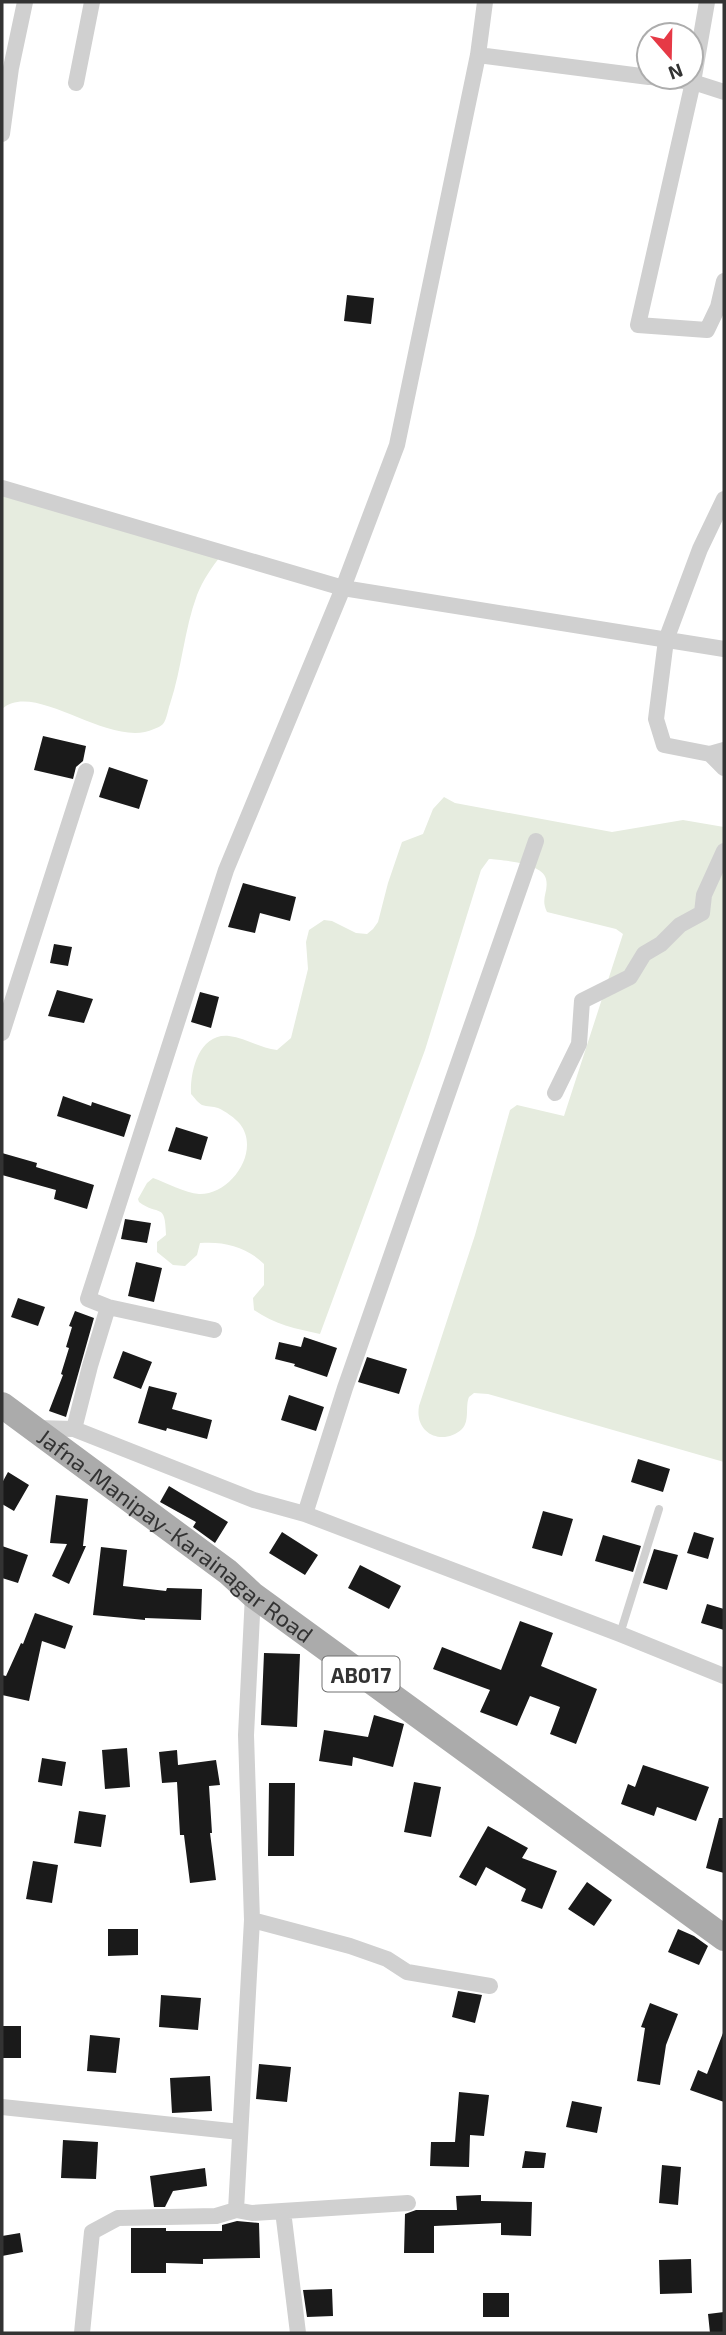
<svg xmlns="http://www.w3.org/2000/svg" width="726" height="2335" font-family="'Exo 2',sans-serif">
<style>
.green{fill:#e6ecdf}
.building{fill:#1a1a1a}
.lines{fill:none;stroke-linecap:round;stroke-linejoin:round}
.service{stroke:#d0d0d0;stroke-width:8}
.minor{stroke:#d0d0d0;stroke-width:16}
.primary{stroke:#ababab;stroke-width:26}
.labels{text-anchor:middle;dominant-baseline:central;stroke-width:7;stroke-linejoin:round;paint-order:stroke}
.shield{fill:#fff;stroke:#707070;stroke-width:2}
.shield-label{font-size:21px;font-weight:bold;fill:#333}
.street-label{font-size:23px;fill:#333;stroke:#fff}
</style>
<rect width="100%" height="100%" fill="#fff"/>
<!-- green -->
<path class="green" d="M2,488L222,554C212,567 203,580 197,595C184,630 182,668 170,704C168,709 167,719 163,724C161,726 157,728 154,729C110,750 35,679 2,709Z
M444,797L455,803L612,832L683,820L724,827V1462L488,1394L474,1393L469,1397C465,1406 470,1421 462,1429C444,1446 414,1435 419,1406L475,1235L510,1110L517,1105L564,1116L623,934L616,929L547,912C540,898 549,892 546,879C543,863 502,860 489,859L481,870L425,1050L320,1334C296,1329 274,1324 254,1310L253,1298L264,1285V1264C247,1247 224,1241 200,1243L197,1255L185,1266L173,1265L157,1252V1242L166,1235C165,1201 159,1217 139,1202L138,1199L147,1183L153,1178C167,1183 185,1193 199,1194C231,1195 261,1151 240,1124C235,1118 225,1111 218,1108C213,1106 207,1107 202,1105C198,1103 194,1097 191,1094C190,1071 199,1033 229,1036C246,1038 260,1048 277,1050L291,1038L308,969L306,942L309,930L324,920L332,921L356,933L367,934L373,929L378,922L388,883L402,842L423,834L433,809Z"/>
<!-- building -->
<path class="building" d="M347,295L374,298L371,324L344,321Z
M43,736L86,746L83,761L76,767L73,779L34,770Z
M109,767L148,780L139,809L99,797Z
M243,883L296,897L290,921L260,913L255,933L228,927Z
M54,944L72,947L68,966L50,963Z
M57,990L93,999L84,1023L48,1016Z
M200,992L219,997L211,1028L191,1022Z
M63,1096L91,1106L92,1102L131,1115L124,1137L57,1116Z
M176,1127L208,1137L201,1160L168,1151Z
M2,1153L37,1163L36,1167L94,1185L87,1209L54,1199L56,1190L2,1175Z
M125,1219L151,1223L147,1243L121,1239Z
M136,1262L162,1268L154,1302L128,1296Z
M18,1298L45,1307L38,1326L11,1317Z
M75,1311L94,1318L66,1417L49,1411L63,1375L61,1374L69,1348L66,1347L72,1327L69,1326Z
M304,1337L337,1348L327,1377L294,1366L295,1364L275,1359L279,1342L301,1347Z
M123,1351L152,1362L141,1389L113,1378Z
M367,1357L407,1369L399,1394L358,1382Z
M149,1386L177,1393L172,1409L212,1420L207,1439L167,1428L166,1431L138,1423Z
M289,1395L324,1407L316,1431L281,1420Z
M638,1459L670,1469L663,1492L631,1482Z
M8,1472L29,1485L14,1511L2,1504V1483Z
M169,1486L228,1522L215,1543L193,1527L196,1522L160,1502Z
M56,1495L88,1499L83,1546H86L69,1584L52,1576L67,1544L50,1543Z
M543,1511L573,1519L562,1556L532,1548Z
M282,1532L318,1555L305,1575L269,1553Z
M694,1532L714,1538L708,1559L687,1553Z
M603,1535L641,1546L633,1572L595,1561Z
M2,1546L28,1555L18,1583L2,1578Z
M101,1547L127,1550L123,1586L166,1591L167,1588L202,1589L201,1620L145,1618V1620L93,1615Z
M654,1549L678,1555L667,1590L643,1583Z
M360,1565L401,1586L389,1609L348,1588Z
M707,1604L724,1609V1630L701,1623Z
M35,1613L73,1626L65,1649L42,1641L29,1701L2,1695V1675L6,1676L21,1643L23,1644Z
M520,1621L553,1633L541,1666L597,1689L576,1744L550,1734L560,1707L530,1696L517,1726L480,1712L490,1690L433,1669L442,1647L501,1670Z
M264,1653L300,1654L297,1727L261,1725Z
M374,1715L404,1724L393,1767L353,1757L352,1766L319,1761L324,1730L368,1737Z
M127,1748L130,1787L105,1789L102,1750Z
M177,1750L178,1765L216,1760L220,1785L209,1786L212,1833H210L216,1880L190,1883L184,1835H180L177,1782L162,1783L159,1752Z
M42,1758L66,1762L62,1786L38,1782Z
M643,1765L709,1787L696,1821L657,1807L654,1816L621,1804L628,1784L635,1787Z
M414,1782L441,1787L431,1837L404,1832Z
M269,1783H295L294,1856H268Z
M79,1811L106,1815L101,1847L74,1843Z
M719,1818H724V1873L706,1868Z
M488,1826L528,1848L522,1858L557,1871L542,1909L521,1901L526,1889L486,1867L476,1886L459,1877Z
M33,1861L58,1865L52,1903L26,1899Z
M587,1882L612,1900L594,1926L568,1909Z
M108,1929H138V1955L108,1956Z
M678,1929L694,1936L708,1946L699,1965L668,1952Z
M458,1991L482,1995L475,2023L452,2017Z
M161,1995L201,1998L198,2030L159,2027Z
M650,2003L678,2014L666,2045L660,2085L637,2081L645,2028L641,2027Z
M2,2026H21V2058H2Z
M723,2033H724V2102L690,2090L698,2070L707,2074Z
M90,2035L120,2038L116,2073L87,2071Z
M259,2064L291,2067L287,2102L256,2099Z
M210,2076L212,2111L172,2113L170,2078Z
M459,2092L489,2095L484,2136L470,2135L469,2167L430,2166L431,2142H455Z
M572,2101L602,2107L597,2133L566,2127Z
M63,2140L98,2142L96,2179L61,2178Z
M525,2151L546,2153L544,2168H522Z
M662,2165L681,2167L678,2205L659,2203Z
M205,2168L207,2186L173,2191L165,2207H154L150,2176Z
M481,2195V2201L532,2202L531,2236L501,2235V2223L434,2226V2253H404L405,2214L416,2210H457L456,2196Z
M237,2221L259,2223L260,2258L203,2259V2264L166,2263V2273H131V2228H166V2231H222V2225Z
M20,2233L23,2252L2,2256V2236Z
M691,2259L692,2293L660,2294L659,2260Z
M332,2289L333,2316L307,2317L303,2290Z
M483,2293H509V2317H483Z
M724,2312V2333H710L708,2314Z"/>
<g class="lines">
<!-- service -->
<path class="service" d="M620,1634L659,1509"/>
<!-- minor -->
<path class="minor" d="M478,55L649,77
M651,77L693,82L707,2
M76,83L92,2
M724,92L693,82L638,325L707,330L718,307L724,281
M2,134L11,68L25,2
M2,488L343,588L724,649
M724,499L700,549L666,640L656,719L664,745L710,754L724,750
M710,754L724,768
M2,1033L86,771
M555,1093L579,1044L582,1001L630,977L644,954L661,944L680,925L702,913L704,895L724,851
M214,1330L108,1307L88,1299L226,870L343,588L397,445L478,55L485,2
M36,1428L74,1429L254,1500L305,1514L620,1634L724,1676
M74,1429L90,1366L108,1307
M305,1514L345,1388L536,841
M253,1595L246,1735L252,1920L350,1946L387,1959L407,1972L490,1986
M2,2107L240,2132
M236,2210L252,2213L408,2203
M283,2211L298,2333
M82,2333L92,2232L118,2218L216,2216L236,2210L252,1920"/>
<!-- primary -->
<path class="primary" id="s1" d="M2,1405L228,1572L253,1595L724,1938"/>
</g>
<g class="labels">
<!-- shield labels -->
<rect class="shield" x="322.5" y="1656.5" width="77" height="35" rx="5"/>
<g class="shield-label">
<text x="361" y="1674">AB017</text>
</g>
<!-- street labels -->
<g class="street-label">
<text stroke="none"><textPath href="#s1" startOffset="217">Jafna-Manipay-Karainagar Road</textPath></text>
</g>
</g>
<!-- border -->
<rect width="726" height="2335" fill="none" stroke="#333333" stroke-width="7"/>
<!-- north arrow -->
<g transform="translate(670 56) rotate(160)"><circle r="33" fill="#ffffff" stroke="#adadad" stroke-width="2"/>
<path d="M0-5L12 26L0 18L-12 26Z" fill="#e63946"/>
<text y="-10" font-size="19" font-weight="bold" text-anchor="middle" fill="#333333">N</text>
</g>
</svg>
